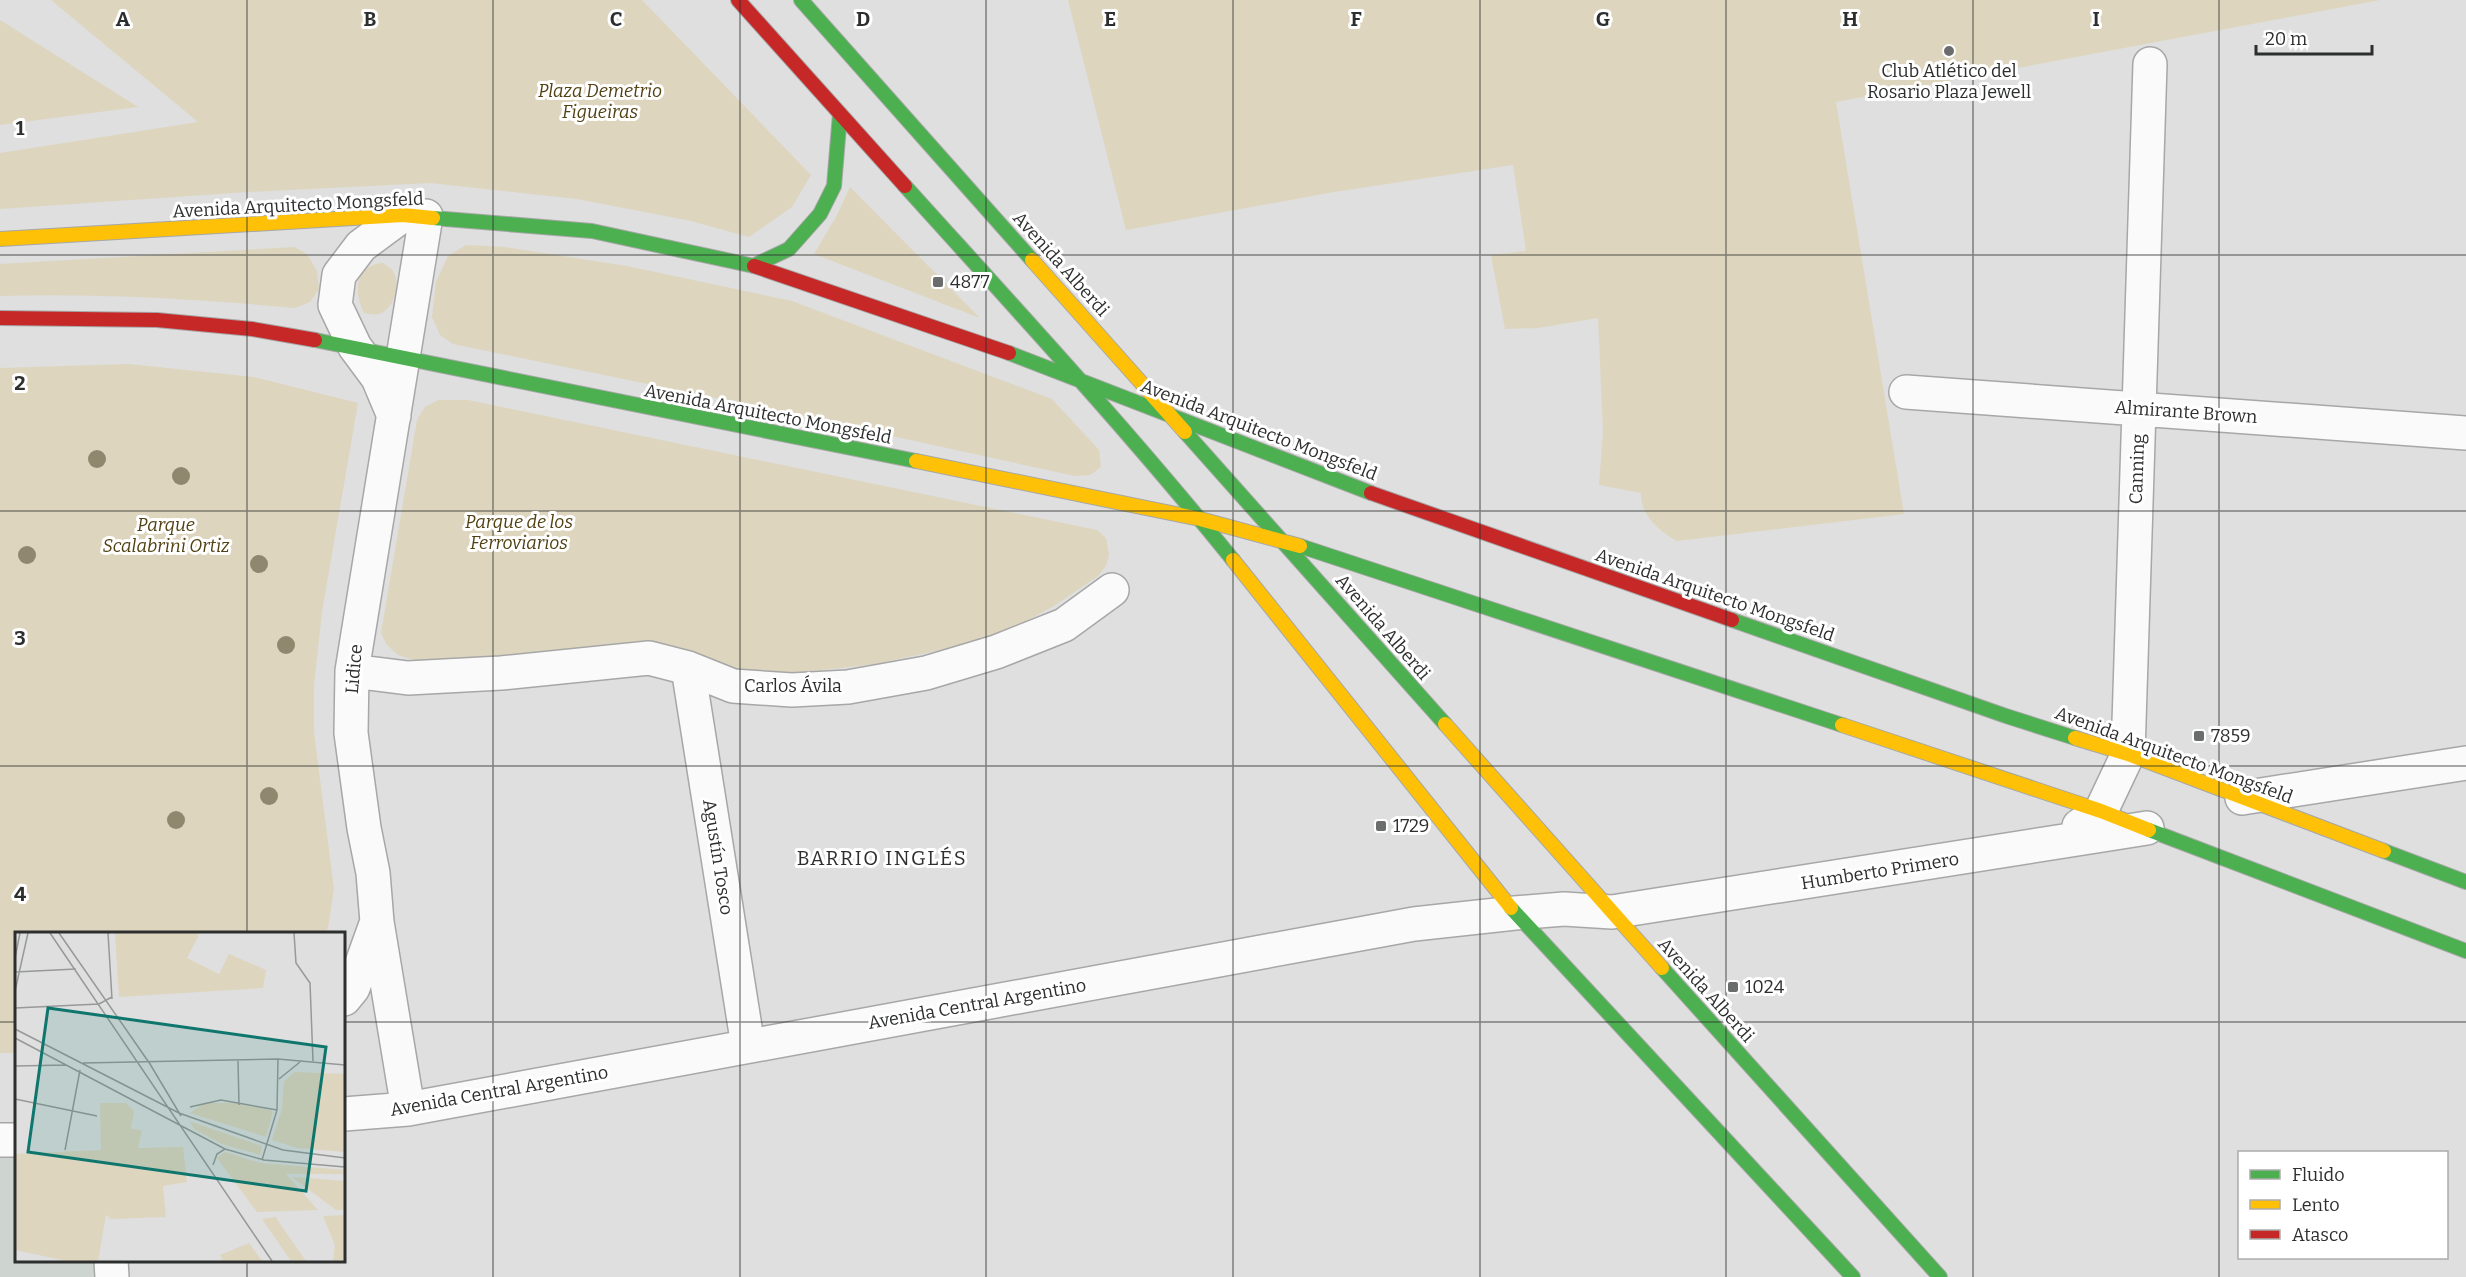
<svg xmlns="http://www.w3.org/2000/svg" width="2466" height="1277" font-family="Bitter,serif">
<style>
.built{fill:#ced4cf}
.green{fill:#ded5bf}
.lines{fill:none;stroke-linecap:round;stroke-linejoin:round}
.street-casing{stroke:#a6a7a6;stroke-width:36}
.fast-casing{stroke:#a6a7a6;stroke-width:16}
.slow-casing{stroke:#a6a7a6;stroke-width:16}
.jam-casing{stroke:#a6a7a6;stroke-width:16}
.street{stroke:#fafafa;stroke-width:33}
.fast{stroke:#4caf50;stroke-width:14}
.slow{stroke:#ffc107;stroke-width:14}
.jam{stroke:#c62828;stroke-width:14}
.tree{fill:#90886e}
.grid{fill:none;stroke:#2d2f2e;stroke-width:1.5;stroke-opacity:0.55}
.poi-dot{fill:#6b6d6c;stroke:#fff;stroke-width:2}
.labels{text-anchor:middle;dominant-baseline:central;stroke-width:6;stroke-linejoin:round;paint-order:stroke}
.poi-label{font-size:18px;fill:#2d2f2e;stroke:#fff;text-anchor:start}
.park-label{font-size:18px;font-style:italic;fill:#514012;stroke:#fff}
.street-label{font-size:18px;fill:#2d2f2e;stroke:#fff}
.neighbourhood-label{font-size:20px;letter-spacing:1.5px;fill:#2d2f2e;stroke:#fff}
.inset-road{fill:none;stroke:#979998;stroke-width:1.5}
.view{fill:#0f766e;fill-opacity:0.15;stroke:#0f766e;stroke-width:3}
.inset-edge{fill:none;stroke:#2d2f2e;stroke-width:3}
.grid-label{font-size:20px;text-anchor:middle;font-weight:bold;fill:#2d2f2e;stroke:#fff;stroke-width:6;stroke-linejoin:round;paint-order:stroke}
</style>
<rect width="100%" height="100%" fill="#dedfde"/>
<!-- built -->
<path class="built" d="M0,1140H16V1260L111,1261L112,1277H0Z"/>
<!-- green -->
<path class="green" d="M51,0H642L811,175L792,207L749,237L691,221L577,199L431,183L248,192L0,209V153L198,122Z
M1068,0H2380L1836,102L1904,514L1677,541C1659,531 1640,515 1641,493L1599,485L1603,431L1598,318L1538,328L1505,329L1491,255L1526,251L1513,165L1334,192L1126,230Z
M0,20L138,107L0,125Z
M850,187L980,318L814,254L836,217Z
M466,245L505,247L627,266L792,301L1052,399L1099,450L1101,467L1090,475L1075,476L740,403L453,344L440,335L432,317L436,282L448,256Z
M294,247L307,254L317,271L319,289L310,302L295,308C197,299 99,293 0,296V264Z
M383,263C387,266 392,268 394,273C401,286 393,310 379,314C374,315 369,314 364,313C353,292 355,265 383,263Z
M129,364L254,377L358,403L322,612L314,685V732L334,889L328,928L325,934H16V1053H0V368Z
M438,400H468L1097,530L1106,538L1109,555L1106,566L1098,576L1054,606L995,638L876,664L768,676L741,675L652,646L611,644L449,661H417L398,655L386,644L381,633L417,420L425,407Z"/>
<g class="lines">
<defs>
<path id="street" d="M1906,392L2466,433
M394,416L378,378L355,347L335,305L339,275L361,246L403,215
M688,668L748,1046
M352,671L408,678L501,673L649,658L688,668L733,686L792,690L848,687L926,673L996,652L1064,625L1112,590
M2242,798L2466,763
M2079,826L2101,811L2128,754L2150,64
M344,999L353,988L376,924
M408,1109L377,922L373,873L364,828L351,733L352,671L426,216
M344,1114L408,1109L1414,924L1515,913L1564,909L1612,912L2147,828
M0,1140H16
M111,1260L112,1277"/>
<path id="fast" d="M801,0L1032,260
M905,186C1016,309 1129,431 1233,560
M433,218L592,231L754,266
M753,266L789,249L820,214L834,186L840,114
M315,340L916,461
M1009,353L1371,493
M1185,432L1445,724
M1300,546L1842,725
M1732,620L2006,716L2075,738
M2149,830L2466,951
M2384,851L2466,882
M1511,908L1853,1277
M1662,968L1940,1277"/>
<path id="slow" d="M0,239L403,215L433,218
M1032,260L1185,432
M916,461L1200,519L1300,546
M1233,560L1511,908
M1445,724L1662,968
M1842,725L2101,811L2149,830
M2075,738L2128,754L2384,851"/>
<path id="jam" d="M738,0L905,186
M754,266L1009,353
M0,318L157,320L252,329L315,340
M1371,493L1732,620"/>
</defs>
<!-- street casing -->
<use href="#street" class="street-casing"/>
<!-- fast casing -->
<use href="#fast" class="fast-casing"/>
<!-- slow casing -->
<use href="#slow" class="slow-casing"/>
<!-- jam casing -->
<use href="#jam" class="jam-casing"/>
<!-- street -->
<use href="#street" class="street"/>
<!-- fast -->
<use href="#fast" class="fast"/>
<!-- slow -->
<use href="#slow" class="slow"/>
<!-- jam -->
<use href="#jam" class="jam"/>
</g>
<!-- trees -->
<g class="tree">
<circle cx="97" cy="459" r="9"/>
<circle cx="181" cy="476" r="9"/>
<circle cx="27" cy="555" r="9"/>
<circle cx="259" cy="564" r="9"/>
<circle cx="286" cy="645" r="9"/>
<circle cx="269" cy="796" r="9"/>
<circle cx="176" cy="820" r="9"/>
</g>
<!-- grid -->
<path class="grid" d="M247,0V934M493,0V1277M740,0V1277M986,0V1277M1233,0V1277M1480,0V1277M1726,0V1277M1973,0V1277M2219,0V1277M0,255H2466M0,511H2466M0,766H2466M0,1022H16M344,1022H2466M247,1260V1277"/>
<!-- markers -->
<g class="poi-dot">
<circle cx="1949" cy="51" r="6"/>
<rect x="932" y="276" width="12" height="12" rx="3"/>
<rect x="2193" y="730" width="12" height="12" rx="3"/>
<rect x="1375" y="820" width="12" height="12" rx="3"/>
<rect x="1727" y="981" width="12" height="12" rx="3"/>
</g>
<g class="labels">
<!-- poi labels -->
<g class="poi-label">
<text x="1949" y="71" text-anchor="middle">Club Atlético del<tspan x="1949" dy="21">Rosario Plaza Jewell</tspan></text>
<text x="950" y="282">4877</text>
<text x="2211" y="736">7859</text>
<text x="1393" y="826">1729</text>
<text x="1745" y="987">1024</text>
</g>
<!-- park labels -->
<g class="park-label">
<text x="600" y="91">Plaza Demetrio<tspan x="600" dy="21">Figueiras</tspan></text>
<text x="519" y="522">Parque de los<tspan x="519" dy="21">Ferroviarios</tspan></text>
<text x="166" y="525">Parque<tspan x="166" dy="21">Scalabrini Ortiz</tspan></text>
</g>
<!-- street labels -->
<g class="street-label">
<text transform="translate(298 205) rotate(-3)">Avenida Arquitecto Mongsfeld</text>
<text transform="translate(1061 264) rotate(48)">Avenida Alberdi</text>
<text transform="translate(2186 412) rotate(4)">Almirante Brown</text>
<text transform="translate(768 414) rotate(11)">Avenida Arquitecto Mongsfeld</text>
<text transform="translate(1259 430) rotate(21)">Avenida Arquitecto Mongsfeld</text>
<text transform="translate(2137 469) rotate(-88)">Canning</text>
<text transform="translate(1715 595) rotate(19)">Avenida Arquitecto Mongsfeld</text>
<text transform="translate(1383 627) rotate(49)">Avenida Alberdi</text>
<text transform="translate(354 669) rotate(-85)">Lidice</text>
<text x="793" y="686">Carlos Ávila</text>
<text transform="translate(2174 755) rotate(20)">Avenida Arquitecto Mongsfeld</text>
<text transform="translate(718 857) rotate(81)">Agustín Tosco</text>
<text transform="translate(1880 871) rotate(-9)">Humberto Primero</text>
<text transform="translate(1706 990) rotate(48)">Avenida Alberdi</text>
<text transform="translate(977 1004) rotate(-10)">Avenida Central Argentino</text>
<text transform="translate(499 1091) rotate(-10)">Avenida Central Argentino</text>
</g>
<!-- neighbourhood labels -->
<g class="neighbourhood-label">
<text x="882" y="858">BARRIO INGLÉS</text>
</g>
</g>
<!-- overview -->
<g transform="translate(15 932)">
<rect width="330" height="330" fill="#dedfde"/>
<path d="M100,1H180L184,3L172,26L204,42L214,22L251,38L248,56L104,65ZM280,140L330,142V220L282,216L257,208L267,177L269,149ZM85,171H111L119,179L116,197L127,198L123,216L168,215L172,250L148,254L151,285L96,287L91,283L83,329H52L0,318V222L86,218ZM189,171H218L255,178L258,180L251,205L175,181ZM174,189L247,214L246,220L245,223L207,212L179,197ZM210,220L245,231L330,238V242H271L303,278L242,280L202,226ZM277,245L330,249V278H321ZM330,283V329H318L320,313L308,284ZM261,285L263,289L291,329H276L247,287ZM234,311L247,329H208L205,323Z" fill="#ded5bf"/>
<path class="inset-road" d="M35,1L257,329M44,1L135,132L166,184M93,1L97,67M279,1L281,31L295,51L298,129M0,26L5,1M0,40L61,37M0,59L13,1M0,76L84,72L97,65M0,97L164,181L268,218L330,226M0,106L210,217L249,228L330,235M223,129L224,173M68,131L263,127L330,133M0,134L51,133M264,147L285,130M0,167L82,184M175,175L206,168L262,178M50,218L65,138M247,228L262,178L263,127M198,233L202,222L210,217"/>
<path class="view" d="M33,76L311,115L291,259L13,220Z"/>
<rect width="330" height="330" class="inset-edge"/>
</g>
<g class="grid-label">
<text x="123" y="26">A</text>
<text x="370" y="26">B</text>
<text x="616" y="26">C</text>
<text x="863" y="26">D</text>
<text x="1110" y="26">E</text>
<text x="1356" y="26">F</text>
<text x="1603" y="26">G</text>
<text x="1850" y="26">H</text>
<text x="2096" y="26">I</text>
<text x="20" y="135">1</text>
<text x="20" y="390">2</text>
<text x="20" y="645">3</text>
<text x="20" y="901">4</text>
</g>
<!-- legend -->
<rect x="2238" y="1151" width="210" height="108" fill="#ffffff" stroke="#abacab" stroke-width="1.5"/>
<rect x="2250" y="1170" width="30" height="9" fill="#4caf50" stroke="#abacab" stroke-width="1.5"/>
<text x="2292" y="1181" font-size="18" fill="#2d2f2e">Fluido</text>
<rect x="2250" y="1200" width="30" height="9" fill="#ffc107" stroke="#abacab" stroke-width="1.5"/>
<text x="2292" y="1211" font-size="18" fill="#2d2f2e">Lento</text>
<rect x="2250" y="1230" width="30" height="9" fill="#c62828" stroke="#abacab" stroke-width="1.5"/>
<text x="2292" y="1241" font-size="18" fill="#2d2f2e">Atasco</text>
<!-- scale -->
<path d="M2256 45v9h116v-9" fill="none" stroke="#2d2f2e" stroke-width="3"/>
<text x="2265" y="45" font-size="18" fill="#2d2f2e" stroke="#ffffff" stroke-width="4.5" paint-order="stroke">20 m</text>
</svg>
